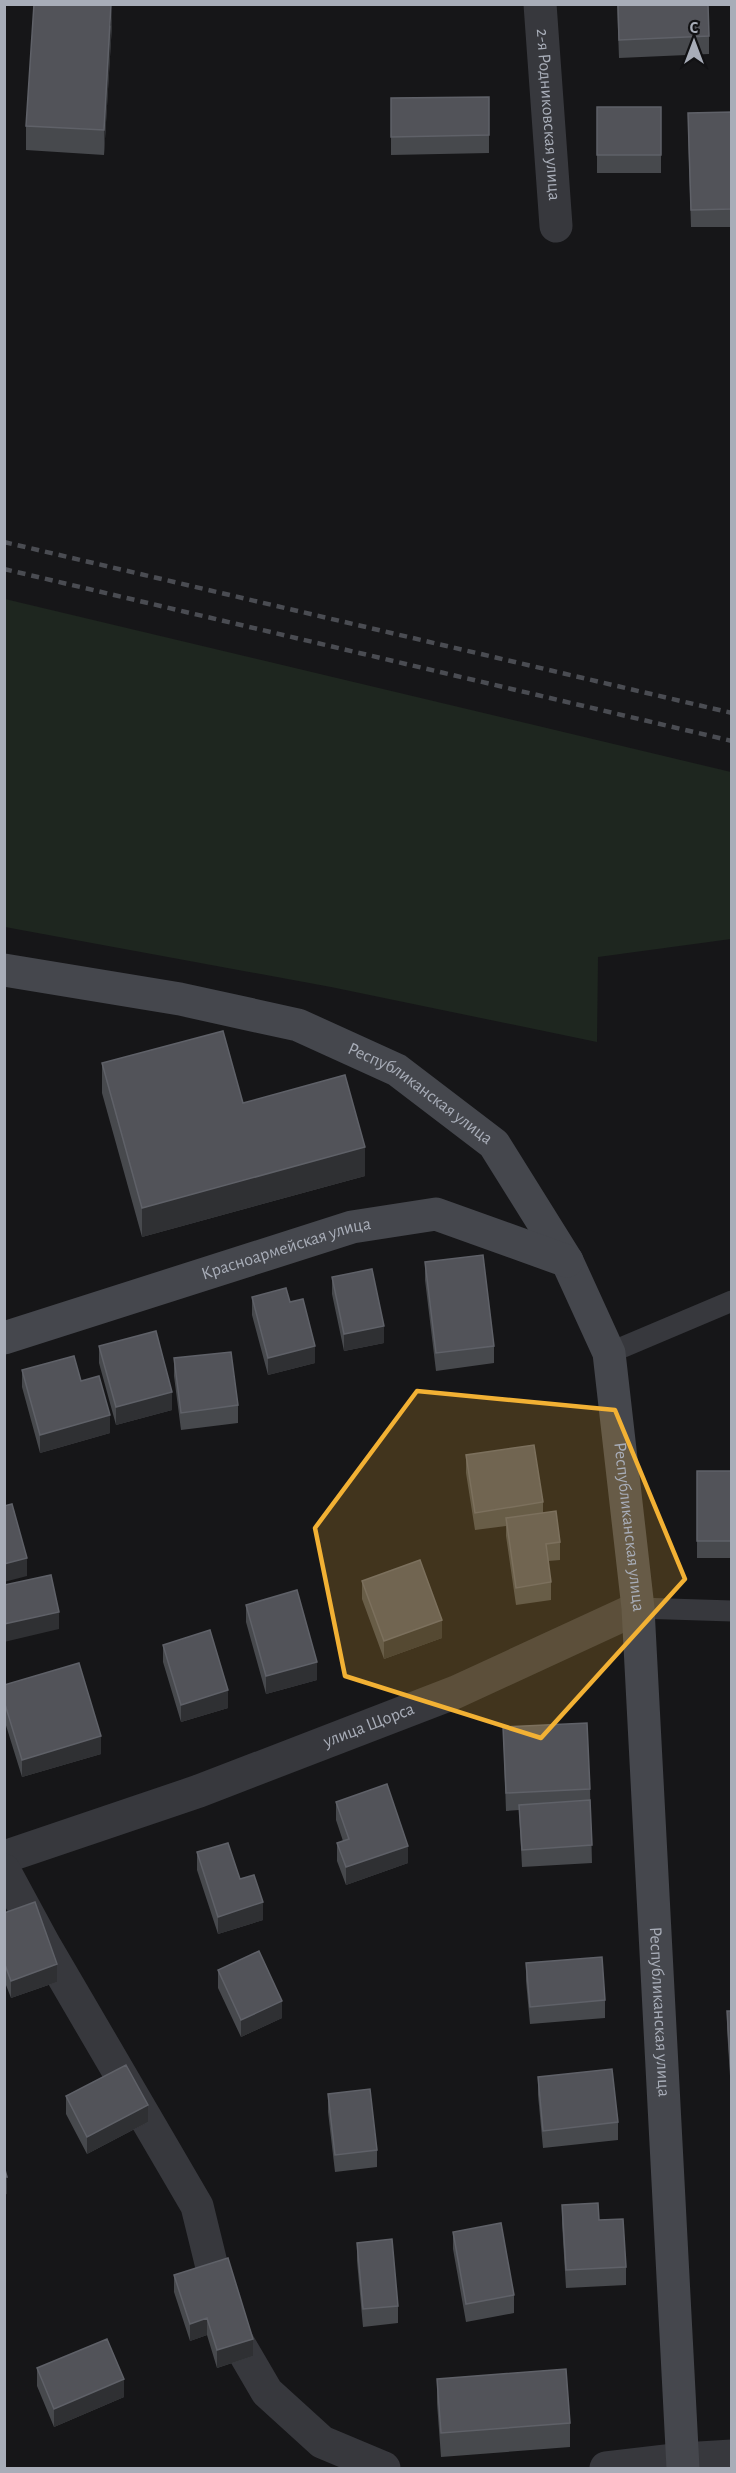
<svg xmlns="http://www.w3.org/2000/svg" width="736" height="2473" font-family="'Alegreya Sans',sans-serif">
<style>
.green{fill:#1e261f}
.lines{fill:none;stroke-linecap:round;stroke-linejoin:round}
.lane{stroke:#37383d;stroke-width:21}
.street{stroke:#37383d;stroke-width:33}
.secondary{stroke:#45474d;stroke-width:33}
.rail{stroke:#4a4c52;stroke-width:4.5;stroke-dasharray:8 6;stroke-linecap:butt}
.wall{fill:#47494d}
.shaded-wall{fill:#2f3033}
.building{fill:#525359;stroke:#5f6168;stroke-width:1.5}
.marked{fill:#f2b134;fill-opacity:0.2;stroke:#f2b134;stroke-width:4.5;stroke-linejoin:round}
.labels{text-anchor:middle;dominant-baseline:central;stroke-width:5;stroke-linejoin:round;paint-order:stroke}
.street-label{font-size:18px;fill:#a8adb8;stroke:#111113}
</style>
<rect width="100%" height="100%" fill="#161618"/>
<!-- green -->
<path class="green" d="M5,599L731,772V939L598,957L597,1042L331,987L5,927Z"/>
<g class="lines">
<!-- lane -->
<path class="lane" d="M609,1353L732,1301
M638,1608L732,1611"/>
<!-- street -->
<g class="street">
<path id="s1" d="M540,4L556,226"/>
<path id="s2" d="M4,1857L199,1791L456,1692L638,1608"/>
<path d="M4,1870L44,1944L197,2206L225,2320L267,2392L322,2442L384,2468"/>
<path d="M606,2468L683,2459L732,2456"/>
</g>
<!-- secondary -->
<g class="secondary">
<path id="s3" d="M4,970L180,999L298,1025L397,1070L494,1144L567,1261L609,1353L638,1608L683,2468"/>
<path id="s4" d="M4,1338L352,1227L436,1214L567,1261"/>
</g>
<!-- rail -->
<path class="rail" d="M4,542L732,713
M4,569L732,741"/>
</g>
<!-- wall -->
<path class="wall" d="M617,4L709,36V54L619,58Z
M112,24L104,155L26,150V126Z
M489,97V153L391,155V98Z
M597,107H661V173H597Z
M732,112V227H691L688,131Z
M102,1063L243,1103L365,1176L142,1237L102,1093Z
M425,1262L494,1346V1363L436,1371L425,1280Z
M332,1277L384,1343L344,1351L332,1294Z
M252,1297L290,1302L315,1363L268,1375L252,1315Z
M99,1346L172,1410L116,1425L99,1363Z
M174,1358L238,1405V1423L181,1430L174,1376Z
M22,1370L81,1381L110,1433L40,1453L22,1387Z
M466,1455L543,1502V1513L560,1542V1560L548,1561L551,1582V1600L516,1605L506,1536V1526L475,1530L466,1473Z
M697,1471H732V1558H697Z
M362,1581L442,1638L384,1659L362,1599Z
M246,1605L317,1680L266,1694L246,1622Z
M163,1645L228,1708L181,1722L163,1662Z
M4,1685L101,1754L22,1777L4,1719Z
M503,1727L590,1789L592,1863L522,1867L519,1810L506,1811Z
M336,1802L408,1863L346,1885L337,1861V1843L343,1841L336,1820Z
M197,1852L240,1879L263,1920L218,1934L197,1870Z
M4,1913L57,1982L11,1998L4,1980Z
M526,1963L605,2000V2018L530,2024L526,1981Z
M218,1970L282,2018L241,2037L218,1988Z
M727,2011H732L731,2092L727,2029Z
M538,2077L618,2122V2140L543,2148L538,2095Z
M328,2094L377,2150V2167L335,2172L328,2112Z
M66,2096L148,2122L87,2154L66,2114Z
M562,2205L599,2220L626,2267V2285L566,2288L562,2223Z
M453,2232L514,2295V2313L466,2322L453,2249Z
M357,2243L398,2306V2323L363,2327L357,2261Z
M174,2275L253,2356L217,2368L207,2335L190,2341L174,2292Z
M37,2368L124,2397L54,2427L37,2386Z
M437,2379L570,2423V2447L441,2457L437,2403Z"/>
<!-- shaded-wall -->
<path class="shaded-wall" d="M112,4V24L104,155V130Z
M365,1147V1176L142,1237V1208Z
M384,1326V1343L344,1351V1334Z
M315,1346V1363L268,1375V1358Z
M172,1392V1410L116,1425V1407Z
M110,1415V1433L40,1453V1435Z
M27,1558V1576L4,1582V1564Z
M59,1612V1629L4,1642V1624Z
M442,1620V1638L384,1659V1641Z
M317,1662V1680L266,1694V1676Z
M228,1690V1708L181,1722V1705Z
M101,1736V1754L22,1777V1760Z
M408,1846V1863L346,1885V1867Z
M263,1902V1920L218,1934V1917Z
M57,1964V1982L11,1998V1981Z
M282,2001V2018L241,2037V2020Z
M148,2105V2122L87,2154V2137Z
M4,2177H7V2194L4,2195Z
M207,2318V2335L190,2341V2324Z
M253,2339V2356L217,2368V2350Z
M124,2379V2397L54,2427V2409Z"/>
<!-- building -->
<path class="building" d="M34,4H111L104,130L26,126Z
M618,4H708L709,36L619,40Z
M489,97V135L391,137V98Z
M597,107H661V155H597Z
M732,112V209L691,210L688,113Z
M223,1031L243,1103L345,1075L365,1147L142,1208L102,1063Z
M483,1255L494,1346L436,1353L425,1262Z
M372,1269L384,1326L344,1334L332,1277Z
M286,1288L290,1302L303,1299L315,1346L268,1358L252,1297Z
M156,1331L172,1392L116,1407L99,1346Z
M231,1352L238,1405L181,1413L174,1358Z
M74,1356L81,1381L99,1376L110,1415L40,1435L22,1370Z
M534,1445L543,1502L475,1513L466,1455Z
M697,1471H732V1541H697Z
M12,1504L27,1558L4,1564V1506Z
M556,1511L560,1542L546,1544L551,1582L516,1588L506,1518Z
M420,1560L442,1620L384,1641L362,1581Z
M51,1575L59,1612L4,1624V1585Z
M297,1590L317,1662L266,1676L246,1605Z
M210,1630L228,1690L181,1705L163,1645Z
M79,1663L101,1736L22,1760L4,1701V1685Z
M587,1723L590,1789L506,1793L503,1727Z
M387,1784L408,1846L346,1867L337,1843L349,1839L336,1802Z
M590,1800L592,1845L522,1850L519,1805Z
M228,1843L240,1879L254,1875L263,1902L218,1917L197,1852Z
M35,1902L57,1964L11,1981L4,1962V1913Z
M259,1951L282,2001L241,2020L218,1970Z
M602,1957L605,2000L530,2007L526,1963Z
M727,2011H732L731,2075Z
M126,2065L148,2105L87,2137L66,2096Z
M612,2069L618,2122L543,2131L538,2077Z
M370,2089L377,2150L335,2155L328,2094Z
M4,2166L7,2177H4Z
M598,2203L599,2220L623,2219L626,2267L566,2270L562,2205Z
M501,2223L514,2295L466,2304L453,2232Z
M392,2239L398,2306L363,2309L357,2243Z
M228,2258L253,2339L217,2350L207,2318L190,2324L174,2275Z
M107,2339L124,2379L54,2409L37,2368Z
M566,2369L570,2423L441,2433L437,2379Z"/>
<!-- marked area -->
<path class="marked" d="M417,1391L615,1410L685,1579L541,1738L345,1676L315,1528Z"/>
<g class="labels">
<!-- street labels -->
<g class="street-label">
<text stroke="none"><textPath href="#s1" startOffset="111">2-я Родниковская улица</textPath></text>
<text stroke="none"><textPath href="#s3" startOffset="440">Республиканская улица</textPath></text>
<text stroke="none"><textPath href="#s4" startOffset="296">Красноармейская улица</textPath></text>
<text stroke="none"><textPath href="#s3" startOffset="944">Республиканская улица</textPath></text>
<text stroke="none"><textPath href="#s2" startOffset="388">улица Щорса</textPath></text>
<text stroke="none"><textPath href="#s3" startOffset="1430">Республиканская улица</textPath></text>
</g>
</g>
<!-- border -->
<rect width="736" height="2473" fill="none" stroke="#a8adb8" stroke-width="12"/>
<!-- north arrow -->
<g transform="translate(694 42)" stroke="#111113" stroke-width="4.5" paint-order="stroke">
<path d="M0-4.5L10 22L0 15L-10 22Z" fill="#a8adb8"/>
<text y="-9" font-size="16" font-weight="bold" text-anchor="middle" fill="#a8adb8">С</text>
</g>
</svg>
